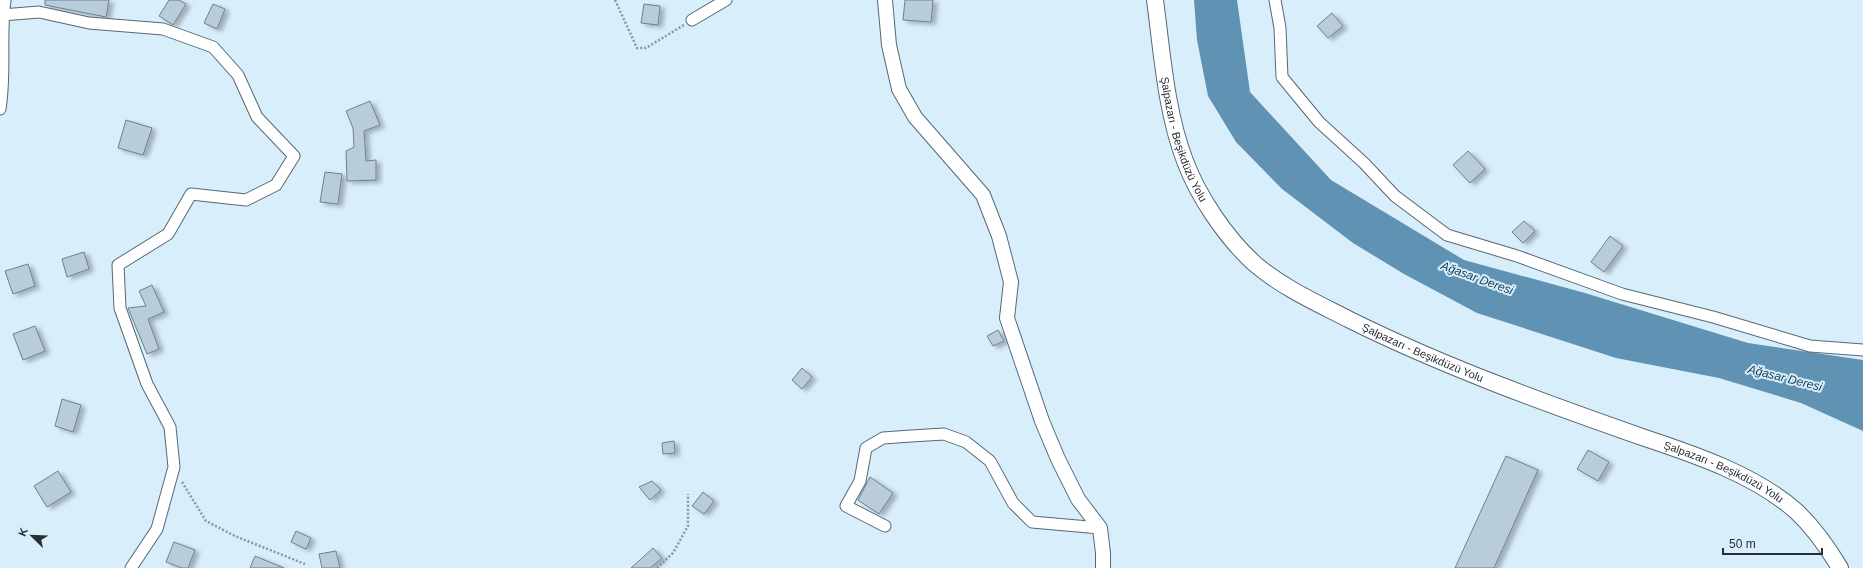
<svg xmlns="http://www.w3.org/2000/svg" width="1863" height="568" font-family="Helvetica,sans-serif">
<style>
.water{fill:#6093b3}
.building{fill:#b8ccda;stroke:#6e808c;filter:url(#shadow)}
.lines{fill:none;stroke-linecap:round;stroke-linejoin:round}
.minor-casing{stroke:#566874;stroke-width:13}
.tertiary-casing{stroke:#566874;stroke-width:16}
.secondary-casing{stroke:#566874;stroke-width:18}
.path{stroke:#8897a1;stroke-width:2.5;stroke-dasharray:2 2;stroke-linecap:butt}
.minor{stroke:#fff;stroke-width:11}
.tertiary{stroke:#fff;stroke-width:14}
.secondary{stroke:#fff;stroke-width:16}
.labels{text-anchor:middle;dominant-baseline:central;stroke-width:4;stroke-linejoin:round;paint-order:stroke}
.street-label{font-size:11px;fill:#272f34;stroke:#d9eefb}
.water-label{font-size:12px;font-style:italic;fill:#164158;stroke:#d9eefb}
</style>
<defs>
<filter id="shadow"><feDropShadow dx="4.5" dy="2.5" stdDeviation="2" flood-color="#0004"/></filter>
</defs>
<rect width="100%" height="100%" fill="#d9eefb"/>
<!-- water -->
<path class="water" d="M1194,0H1237L1250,92L1331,180L1464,260L1585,293L1748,343L1863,360V431L1801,403L1719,378L1616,358L1477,313L1404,274L1353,243L1282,189L1236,142L1208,96L1197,40Z"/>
<!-- building -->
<path class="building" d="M45,0H109L106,17L45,5Z
M169,0H179L186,4L173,25L159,16Z
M905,0H933L931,22L903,20Z
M213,4L225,9L217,29L204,23Z
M644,4L660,6L658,25L641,23Z
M1332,13L1343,26L1328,38L1317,26Z
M370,101L380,125L364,131L366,161L376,160V180L347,181L346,151L354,147L353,128L346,111Z
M126,120L152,128L143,155L118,148Z
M1468,151L1485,169L1470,183L1453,165Z
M325,172L342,174L338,204L320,202Z
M1524,221L1535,231L1523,243L1512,232Z
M1610,236L1623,246L1604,272L1591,262Z
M84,252L89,269L67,277L62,259Z
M28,264L35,286L13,294L5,271Z
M152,285L164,312L148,319L159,349L147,354L128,308L146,306L139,291Z
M35,326L45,351L23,360L13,334Z
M998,330L1004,341L993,346L987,336Z
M802,368L812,377L802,389L792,380Z
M62,399L81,405L73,432L55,426Z
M674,441L675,453L663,454L662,443Z
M1588,450L1609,462L1598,481L1577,469Z
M1506,456L1538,470L1494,568H1455Z
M58,471L71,492L47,507L34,486Z
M870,477L893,493L879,514L858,500Z
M652,481L661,490L650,500L639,487Z
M703,492L714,501L704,514L692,506Z
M296,531L311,538L306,549L291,542Z
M174,542L195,550L188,568H182L166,562Z
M653,548L662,558L650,568H631Z
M336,551L340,568H322L319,554Z
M255,556L284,568H250Z"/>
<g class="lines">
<defs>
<path id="minor" d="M1275,0L1280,28L1282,77L1319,122L1364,163L1395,196L1447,235L1517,256L1622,294L1713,317L1810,346L1863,350
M2,15L39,12L89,23L163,29L213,47L238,75L257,117L294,156L276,185L246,200L191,194L168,234L118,265L120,308L147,384L170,427L174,467L157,529L131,568
M692,20L726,0
M0,109C6,73 0,36 5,0
M885,526L846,506L860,481L866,448L883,438L911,436L944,434L966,442L990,461L1013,503L1032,522L1100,528"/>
<path id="tertiary" d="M885,0L889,45L899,89L915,117L983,195L999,236L1011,282L1007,318L1042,421L1058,459L1078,499L1100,528L1103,553V568"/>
<g id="secondary">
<path id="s1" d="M1155,0C1162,52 1166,112 1185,161C1198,196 1226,238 1255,264C1283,288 1317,303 1350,320C1445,367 1545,403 1645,438C1696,455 1755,475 1796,511C1813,527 1828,548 1840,568"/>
</g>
</defs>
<!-- minor casing -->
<use href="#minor" class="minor-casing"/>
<!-- tertiary casing -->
<use href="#tertiary" class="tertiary-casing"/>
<!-- secondary casing -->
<use href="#secondary" class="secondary-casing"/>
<!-- path -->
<path class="path" d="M615,0L637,48H646L684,25
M182,482L206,521L235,536L305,564
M657,568L673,553L688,526V494"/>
<!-- minor -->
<use href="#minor" class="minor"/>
<!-- tertiary -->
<use href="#tertiary" class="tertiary"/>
<!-- secondary -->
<use href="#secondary" class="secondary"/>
</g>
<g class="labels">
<!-- street labels -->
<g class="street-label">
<text stroke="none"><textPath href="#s1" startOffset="143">Şalpazarı - Beşikdüzü Yolu</textPath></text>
<text stroke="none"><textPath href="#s1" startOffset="480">Şalpazarı - Beşikdüzü Yolu</textPath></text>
<text stroke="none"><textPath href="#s1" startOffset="804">Şalpazarı - Beşikdüzü Yolu</textPath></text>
</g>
<!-- water labels -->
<g class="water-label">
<text transform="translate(1477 278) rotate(20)">Ağasar Deresi</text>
<text transform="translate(1785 378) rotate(14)">Ağasar Deresi</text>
</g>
</g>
<!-- north arrow -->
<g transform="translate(32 536) rotate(293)" stroke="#d9eefb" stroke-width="3" paint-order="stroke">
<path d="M0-3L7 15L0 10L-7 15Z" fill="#272f34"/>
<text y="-6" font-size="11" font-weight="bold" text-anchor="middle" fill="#272f34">K</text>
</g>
<!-- scale -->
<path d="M1723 548v6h99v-6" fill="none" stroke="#272f34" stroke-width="2"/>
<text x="1729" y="548" font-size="12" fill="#272f34" stroke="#d9eefb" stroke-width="3" paint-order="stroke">50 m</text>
</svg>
